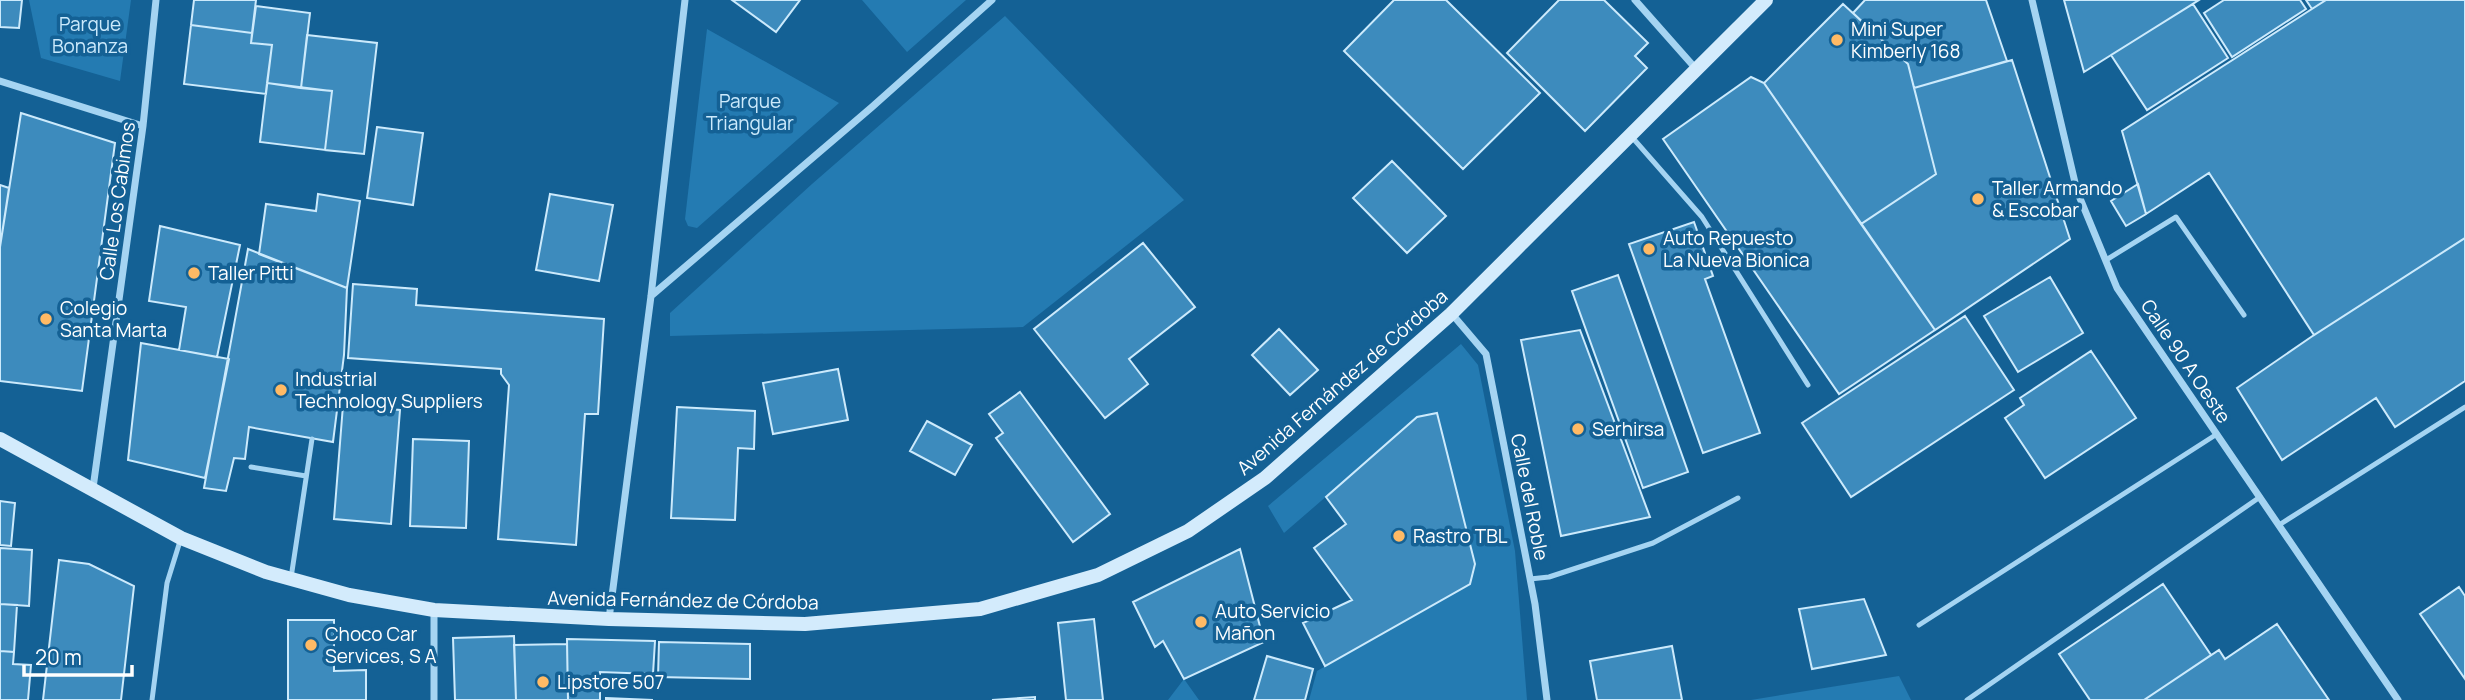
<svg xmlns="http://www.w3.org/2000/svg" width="2465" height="700" font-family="Manrope,sans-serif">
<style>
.green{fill:#247bb2}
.building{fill:#3d8bbd;stroke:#cceafc;stroke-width:2}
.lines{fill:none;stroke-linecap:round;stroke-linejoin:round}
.lane{stroke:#a5d4f2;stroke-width:5}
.street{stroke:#a5d4f2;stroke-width:7}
.secondary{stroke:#d3ebfc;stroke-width:14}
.poi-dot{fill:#ffba65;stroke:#146195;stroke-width:2.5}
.labels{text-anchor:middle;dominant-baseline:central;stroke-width:7;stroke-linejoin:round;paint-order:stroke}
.park-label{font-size:19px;fill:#cceafc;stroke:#146195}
.poi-label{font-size:19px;fill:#fff;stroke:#146195;text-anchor:start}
.street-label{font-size:19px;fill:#fff;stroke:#146195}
</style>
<rect width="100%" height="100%" fill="#146195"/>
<!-- green -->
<path class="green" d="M29,0H131L120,81L41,58Z
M862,0H966L907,52Z
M1005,16L1184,200L1023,327L670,336V313L812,184Z
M707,29L839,103L697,228L688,226L685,219Z
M1461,344L1478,365L1515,551L1527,700H1309L1317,671L1470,584L1475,564L1437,414L1417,418L1284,533L1268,506Z
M1899,676L1911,700H1751Z
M1184,679L1199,700H1168Z"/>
<!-- building -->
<path class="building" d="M0,0H22L19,28L0,27Z
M194,0H256L252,33L191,25Z
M732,0H800L776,32Z
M1394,0H1446L1540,93L1463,169L1344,51Z
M1559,0H1604L1648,43L1635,56L1647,68L1585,131L1507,53Z
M1865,0H1986L2007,61L1914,88L1908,64L1853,13Z
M2064,0H2199L2084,72Z
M2224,0H2300L2306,9L2232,57L2204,13Z
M2306,0H2326L2312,9Z
M2326,0H2465V238L2314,335L2209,173L2146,214L2122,131Z
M1843,4L1908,64L1936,174L1861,224L1764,83Z
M2193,4L2228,58L2147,110L2111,55Z
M256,6L310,13L301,88L267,83L272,45L251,43Z
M191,25L252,33L251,43L272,45L266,94L184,84Z
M307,35L377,43L364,154L325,150L332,91L301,88Z
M2012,60L2070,239L1935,330L1861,224L1936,174L1914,88Z
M1751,77L1764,83L1935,330L1839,394L1663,139Z
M267,83L332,91L325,150L260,142Z
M21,113L115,143L82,391L0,381V247Z
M377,127L423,133L413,205L367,198Z
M1392,161L1446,216L1407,253L1353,198Z
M2138,184L2146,214L2126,226L2111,201Z
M0,185L9,188L0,247Z
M318,194L360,201L347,288L259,254L266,204L316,211Z
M550,194L613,205L599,281L536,270Z
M1694,222L1713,276L1705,279L1760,433L1703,453L1629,244Z
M160,226L240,245L217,357L179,350L186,307L149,301Z
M2465,238V381L2395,427L2376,398L2282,460L2237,388L2314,335Z
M1143,243L1195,307L1129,359L1148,384L1105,418L1034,329Z
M248,249L347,288L344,355L333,442L249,427L245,459L234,458L226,491L204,488Z
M1618,275L1688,472L1643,488L1572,291Z
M2050,277L2083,333L2018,372L1984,316Z
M353,284L417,289L416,305L604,319L598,414H585L576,545L498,539L509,385L501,374V369L348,358Z
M1965,316L2014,390L1851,497L1802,423Z
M1279,329L1318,370L1290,395L1252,355Z
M1580,330L1650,517L1561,536L1521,340Z
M141,343L229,359L205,478L128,460Z
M2091,351L2136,418L2045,478L2005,418L2024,405L2020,398Z
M838,369L848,420L773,434L763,383Z
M1020,392L1110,514L1073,542L996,438L1003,433L989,414Z
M343,405L400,410L391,524L334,519Z
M677,407L755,411L754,449L738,448L735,520L671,518Z
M1437,413L1475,564L1470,584L1325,666L1303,623L1352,600L1314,548L1346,524L1326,497L1417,417Z
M927,421L972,445L955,475L910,451Z
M413,439L469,441L466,528L410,526Z
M0,501L15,503L11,546L0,545Z
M0,548L32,550L29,606L0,604Z
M1240,549L1264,642L1184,679L1163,641L1155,647L1133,602Z
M59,560L89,564L134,586L121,700H43Z
M2163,584L2211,655L2144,700H2090L2059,654Z
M2459,587L2465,596V679L2420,614Z
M1864,599L1886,655L1812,669L1799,609Z
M0,604L17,605L14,652L0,651Z
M1094,619L1103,700H1066L1058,623Z
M288,620H334V671L366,670V700H288Z
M2277,624L2329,700H2144L2219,650L2225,659Z
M514,636L516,700H455L453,638Z
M567,639L655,641L653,674L600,672V700H568Z
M659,642L750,644V679L658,677Z
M567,644L568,700H516L514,645Z
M1672,646L1682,700H1597L1590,661Z
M0,651L14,652L13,664L31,665L28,700H0Z
M1267,656L1313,669L1305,700H1254Z
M1035,697V700H992Z
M606,698L653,700H606Z"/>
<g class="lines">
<!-- lane -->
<path class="lane" d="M1631,136L1702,217L1808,385
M2106,260L2176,217L2244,315
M251,467L306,476
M2279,525L2465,407
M291,578L312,439
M1530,579L1549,577L1653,543L1738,498
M1919,625L2217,434
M152,700L167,583L181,538
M1967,700L2260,497"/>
<!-- street -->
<path class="street" d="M1635,0L1697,70
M2032,0L2077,191L2117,288L2398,700
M0,81L143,126
M651,296L872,107L992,0
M1452,314L1486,354L1535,604L1547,700
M93,488L143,126L156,0
M609,619L651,296L685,0
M434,700V610"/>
<!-- secondary -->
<path class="secondary" d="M0,439L181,538L266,572L349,595L434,610L609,619L805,624L980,609L1098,575L1188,531L1265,478L1451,314L1766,0"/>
</g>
<!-- markers -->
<g class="poi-dot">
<circle cx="1837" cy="40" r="7"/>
<circle cx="1978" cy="199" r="7"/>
<circle cx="1649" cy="249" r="7"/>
<circle cx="194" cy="273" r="7"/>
<circle cx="46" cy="319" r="7"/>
<circle cx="281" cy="390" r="7"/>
<circle cx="1578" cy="429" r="7"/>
<circle cx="1399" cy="536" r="7"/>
<circle cx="1201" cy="622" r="7"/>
<circle cx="311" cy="645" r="7"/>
<circle cx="543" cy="682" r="7"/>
</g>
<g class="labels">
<!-- park labels -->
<g class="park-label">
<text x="90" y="24">Parque<tspan x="90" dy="22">Bonanza</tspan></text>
<text x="750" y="101">Parque<tspan x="750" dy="22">Triangular</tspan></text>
</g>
<!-- poi labels -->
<g class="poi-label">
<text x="1851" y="29">Mini Super<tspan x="1851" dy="22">Kimberly 168</tspan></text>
<text x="1992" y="188">Taller Armando<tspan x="1992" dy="22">&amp; Escobar</tspan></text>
<text x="1663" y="238">Auto Repuesto<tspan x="1663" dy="22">La Nueva Bionica</tspan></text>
<text x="208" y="273">Taller Pitti</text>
<text x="60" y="308">Colegio<tspan x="60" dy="22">Santa Marta</tspan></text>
<text x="295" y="379">Industrial<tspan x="295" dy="22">Technology Suppliers</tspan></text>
<text x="1592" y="429">Serhirsa</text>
<text x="1413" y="536">Rastro TBL</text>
<text x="1215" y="611">Auto Servicio<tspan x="1215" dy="22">Mañon</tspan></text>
<text x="325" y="634">Choco Car<tspan x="325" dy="22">Services, S A</tspan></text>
<text x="557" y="682">Lipstore 507</text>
</g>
<!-- street labels -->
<g class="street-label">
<text transform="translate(117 201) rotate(-82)">Calle Los Cabimos</text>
<text transform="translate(2186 361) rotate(56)">Calle 90 A Oeste</text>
<text transform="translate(1342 382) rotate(-41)">Avenida Fernández de Córdoba</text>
<text transform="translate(1530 497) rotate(79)">Calle del Roble</text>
<text transform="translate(683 600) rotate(1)">Avenida Fernández de Córdoba</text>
</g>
</g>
<!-- scale -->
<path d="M24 665v10h108v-10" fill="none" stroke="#ffffff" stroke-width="3.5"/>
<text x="35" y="665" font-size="21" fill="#ffffff" stroke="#146195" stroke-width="5" paint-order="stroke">20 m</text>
</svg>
